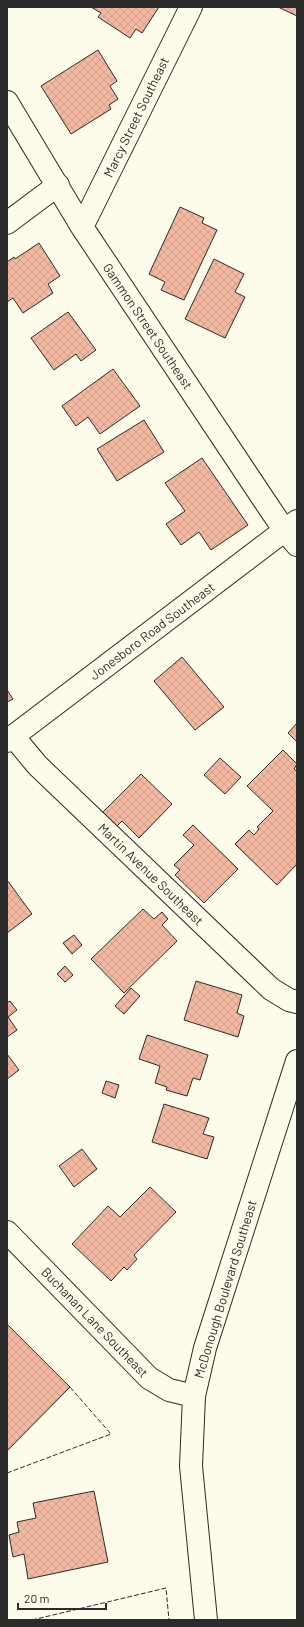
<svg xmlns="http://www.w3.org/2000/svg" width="304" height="1627" font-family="Barlow,sans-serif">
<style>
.building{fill:url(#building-cross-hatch);stroke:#2b2b2b}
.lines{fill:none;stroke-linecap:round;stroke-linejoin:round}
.street-casing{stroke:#2b2b2b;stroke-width:24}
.secondary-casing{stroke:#2b2b2b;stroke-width:24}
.street{stroke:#fdfbea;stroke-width:22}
.secondary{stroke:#fdfbea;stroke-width:22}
.fence{stroke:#2b2b2b;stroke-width:1;stroke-dasharray:5 2;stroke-linecap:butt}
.labels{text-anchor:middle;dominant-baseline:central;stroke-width:3;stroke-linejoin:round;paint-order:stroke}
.street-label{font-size:13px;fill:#2b2b2b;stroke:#fdfbea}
</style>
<defs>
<pattern id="building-cross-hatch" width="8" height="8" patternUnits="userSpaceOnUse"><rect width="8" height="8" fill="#f2b8a0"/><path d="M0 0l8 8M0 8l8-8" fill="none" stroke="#d09e8a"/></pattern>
</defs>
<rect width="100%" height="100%" fill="#fdfbea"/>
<!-- building -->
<path class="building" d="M91,7H159L142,33L136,29L130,38L98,17L101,13Z
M278,7H297V16Z
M98,50L117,81L110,86L118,99L109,105L111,109L71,134L41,86Z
M180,207L204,218L202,223L217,230L184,300L161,290L165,282L149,274Z
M39,243L60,276L48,284L53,293L23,313L13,298L7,302V262L14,257L15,259Z
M214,259L244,274L235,292L245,297L225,338L185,319Z
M68,312L96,350L81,361L76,354L54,370L31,338Z
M113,369L140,406L100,434L88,417L76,426L62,406Z
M144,420L164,452L117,481L97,449Z
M202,458L248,525L211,550L199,532L181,545L166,524L185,511L165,483Z
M182,657L224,707L195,730L154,681Z
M7,690L13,699L7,702Z
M297,723V742L288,733Z
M283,750L297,764L294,769L297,772V864L277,885L235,844L249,830L254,835L259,829L257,827L273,811L247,786Z
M220,758L241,777L225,794L204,775Z
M141,774L172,804L139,838L122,821L116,827L102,813Z
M193,825L238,869L204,903L175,875L180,870L174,865L194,845L183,835Z
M7,880L32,914L7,933Z
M143,909L154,919L162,912L168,919L162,925L177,941L124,993L91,959Z
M74,935L82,945L72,954L63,943Z
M65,966L73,975L65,982L57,974Z
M196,981L242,995L237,1013L244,1016L238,1037L184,1020Z
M131,988L140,996L124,1014L115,1006Z
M10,1001L17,1010L8,1017L17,1030L7,1037V1003Z
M147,1035L208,1055L200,1080L193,1078L187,1096L166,1090L167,1087L155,1083L160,1066L139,1059Z
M7,1054L19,1070L7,1079Z
M106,1081L119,1085L115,1098L102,1093Z
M164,1104L209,1118L203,1134L214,1137L207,1159L152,1142Z
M82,1149L97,1169L74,1187L59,1166Z
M150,1187L176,1212L134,1255L137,1259L127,1270L124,1267L111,1281L72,1244L108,1206L120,1217Z
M7,1324L70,1387L7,1451Z
M94,1491L108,1562L28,1579L24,1554L13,1557L9,1535L19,1532L17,1522L36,1518L33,1503Z"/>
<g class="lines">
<defs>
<path id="street" d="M7,102L82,227L270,509L285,531L297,545
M7,223L58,185
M82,227L191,7
M13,736L37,765L271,989L289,1000L297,1002
M7,1232L149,1378L169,1390L194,1396"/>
<path id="secondary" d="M7,741L297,521
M206,1620L191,1466L194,1396L205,1348L297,1061"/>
</defs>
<!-- street casing -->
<use href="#street" class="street-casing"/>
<!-- secondary casing -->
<use href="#secondary" class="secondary-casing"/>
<!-- street -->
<use href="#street" class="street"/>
<!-- secondary -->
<use href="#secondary" class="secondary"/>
<!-- fence -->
<path class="fence" d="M7,1473L111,1434L70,1387
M32,1620L166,1588L169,1620"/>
</g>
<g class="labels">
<!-- street labels -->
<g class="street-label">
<text transform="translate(136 117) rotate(-64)">Marcy Street Southeast</text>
<text transform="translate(148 326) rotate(56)">Gammon Street Southeast</text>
<text transform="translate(152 631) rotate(-37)">Jonesboro Road Southeast</text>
<text transform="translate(151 874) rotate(44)">Martin Avenue Southeast</text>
<text transform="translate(225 1289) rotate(-73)">McDonough Boulevard Southeast</text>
<text transform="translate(95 1322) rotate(46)">Buchanan Lane Southeast</text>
</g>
</g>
<!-- border -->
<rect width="304" height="1627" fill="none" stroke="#2b2b2b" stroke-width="16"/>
<!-- scale -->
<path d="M18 1603v6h88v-6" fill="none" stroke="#2b2b2b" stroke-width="2"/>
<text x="24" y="1603" font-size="12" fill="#2b2b2b" stroke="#fdfbea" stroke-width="3" paint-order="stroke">20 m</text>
</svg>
